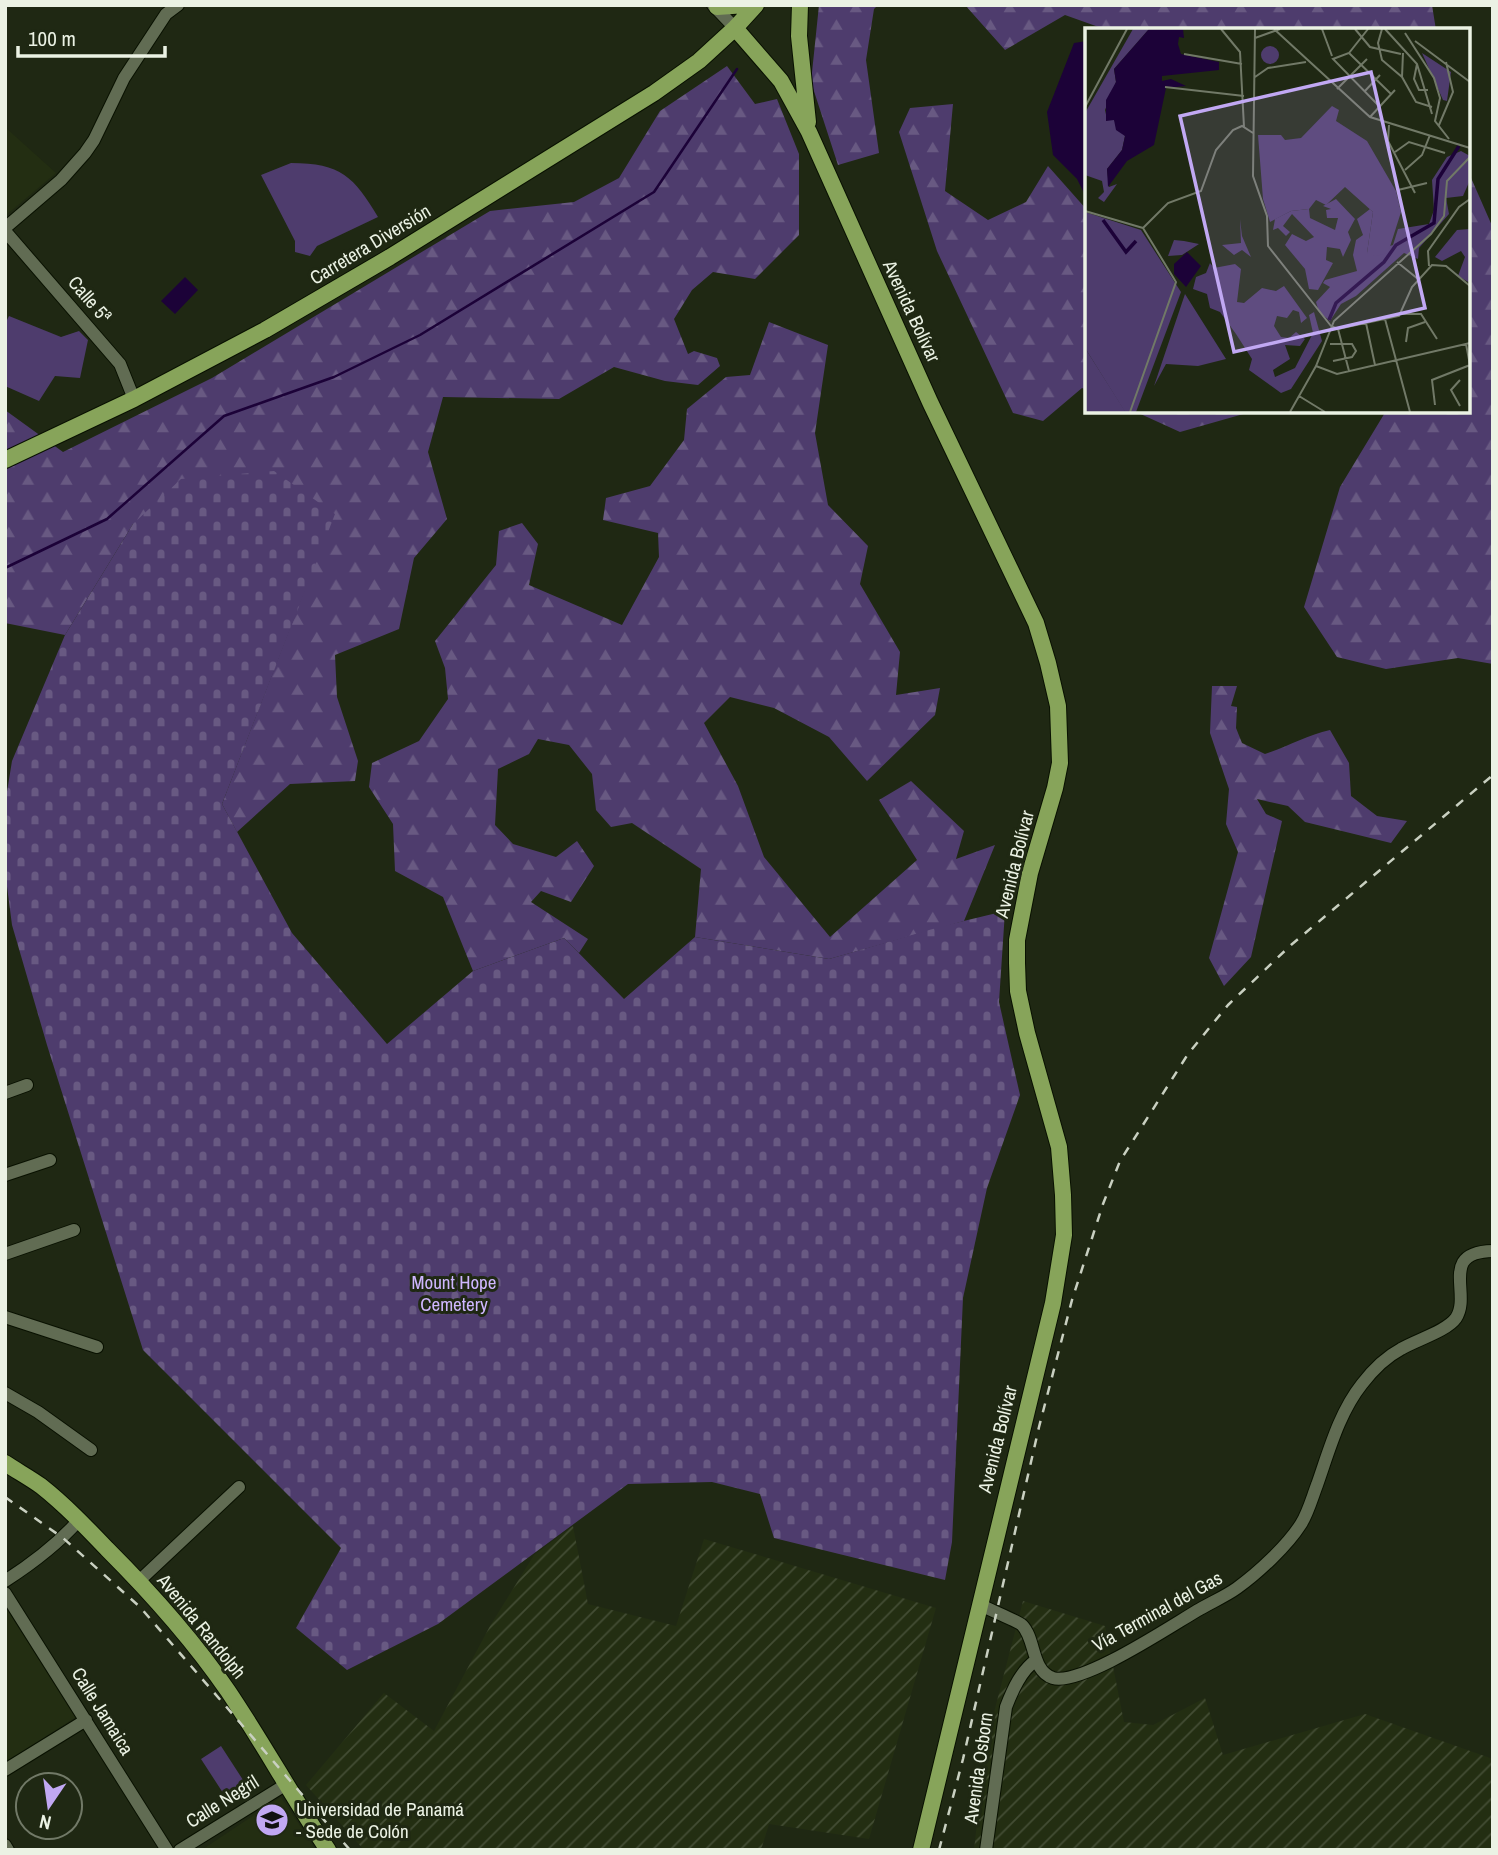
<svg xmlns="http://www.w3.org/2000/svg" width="1498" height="1855" font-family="'Archivo Narrow',sans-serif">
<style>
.built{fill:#232e12}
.industrial{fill:url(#industrial-furrows)}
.grass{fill:#4e3c6d}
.forest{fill:url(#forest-firs)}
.cemetery{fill:url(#cemetery-stones)}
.water{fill:#1c0238}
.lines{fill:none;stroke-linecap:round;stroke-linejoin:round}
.stream{stroke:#1c0238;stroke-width:2.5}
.minor-casing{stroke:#091101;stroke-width:14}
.major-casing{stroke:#091101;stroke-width:18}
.minor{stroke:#616c53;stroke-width:12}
.major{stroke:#87a45a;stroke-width:16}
.rail{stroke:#c9d0c1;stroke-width:2.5;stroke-dasharray:9 9;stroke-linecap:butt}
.labels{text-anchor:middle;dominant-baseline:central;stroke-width:6;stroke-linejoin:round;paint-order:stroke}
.street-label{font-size:19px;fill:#ebf2e4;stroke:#1f2813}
.park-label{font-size:19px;fill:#cfb7ff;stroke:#1f2813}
.poi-label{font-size:19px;fill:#ebf2e4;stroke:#1f2813;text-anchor:start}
.inset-river{fill:none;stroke:#1c0238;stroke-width:3.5}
.inset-road{fill:none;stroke:#717967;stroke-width:2}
.view{fill:#c1a8f3;fill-opacity:0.15;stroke:#c1a8f3;stroke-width:3.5}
.inset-edge{fill:none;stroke:#ebf2e4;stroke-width:3.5}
</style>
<defs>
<pattern id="industrial-furrows" width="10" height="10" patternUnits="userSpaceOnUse" patternTransform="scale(1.75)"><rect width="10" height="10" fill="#232e12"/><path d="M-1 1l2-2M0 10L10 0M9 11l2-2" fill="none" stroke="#434d34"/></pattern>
<pattern id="forest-firs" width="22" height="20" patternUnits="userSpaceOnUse" patternTransform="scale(1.75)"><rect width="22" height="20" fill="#4e3c6d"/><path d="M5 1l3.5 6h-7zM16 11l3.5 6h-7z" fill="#685982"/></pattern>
<pattern id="cemetery-stones" width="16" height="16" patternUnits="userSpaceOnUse" patternTransform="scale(1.75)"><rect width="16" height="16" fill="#4e3c6d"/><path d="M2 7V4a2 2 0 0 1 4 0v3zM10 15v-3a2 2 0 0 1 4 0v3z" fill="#685982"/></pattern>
</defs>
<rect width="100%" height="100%" fill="#1f2813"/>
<!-- built -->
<path class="built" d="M5,127L56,173L5,216Z
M5,1606L76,1717L5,1763Z
M281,1797L316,1850H202L212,1843Z"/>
<!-- industrial -->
<path class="industrial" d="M573,1526L588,1604L676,1626L704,1539L936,1608L869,1839L769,1824L761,1850H364L306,1785L384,1693L434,1731L490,1626L534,1555Z
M1023,1601L1105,1626L1124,1722L1153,1725L1205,1698L1223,1755L1365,1714L1493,1759V1850H974L986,1743Z"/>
<!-- grass -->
<path class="grass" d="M291,163C341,163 354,177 378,217L317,246L310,256L295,252V241L261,175Z
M9,316L61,337L79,331L88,340L80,378L55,376L39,401L5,386V324Z
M221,1746L245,1783L225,1796L201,1759Z"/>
<!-- forest -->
<path class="forest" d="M819,5H878L874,9L866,60L879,153L838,165L811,82Z
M965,5H1432L1436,30H1107L1065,15L1005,50Z
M727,66L755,104L777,99L799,154V235L755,279L713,272L692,290L674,319L688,354L694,351L717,358L720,366L698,385L665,381L614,367L559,399L443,397L428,452L447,519L414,558L399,629L335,655L337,697L358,761L355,781L290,784L237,832L222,804L334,514L133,524L65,635L5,623V410L63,452L212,378L490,211L574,202L619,178L660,111Z
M953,104L945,191L988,220L1026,202L1048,166L1087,210V390L1082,388L1043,421L1013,413L937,251L899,132L910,108Z
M1468,171L1493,228V664L1458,658L1386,669L1337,657L1304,607L1340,487L1386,411H1468Z
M769,322L828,345L815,433L828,505L868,546L860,584L900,652L896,695L940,688L935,715L867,781L829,737L774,708L730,697L704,723L738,786L764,857L830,937L917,860L879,800L911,781L964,831L956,859L995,845L964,921L829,959L695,937L701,869L632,823L611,827L596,810L592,774L569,745L538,739L529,754L498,769L495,825L513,844L556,857L577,841L594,866L571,902L541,891L531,902L588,939L579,953L564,938L473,971L443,897L395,871L393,824L369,787L372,763L419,741L448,699L445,668L435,641L496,565L499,531L522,523L538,544L529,585L622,625L659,557L658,533L603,520L606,498L650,486L684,440L687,409L726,377L750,375Z
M1134,411H1254L1180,432Z
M1212,686H1237L1231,706L1237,707L1236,728L1242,743L1265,754C1287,747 1307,735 1330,730L1349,763L1351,796L1377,816L1407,821L1391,843L1305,822L1288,806L1257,799L1266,814L1282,821L1251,957L1224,986L1209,958L1238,852L1226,824L1229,789L1210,733Z"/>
<!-- cemetery -->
<path class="cemetery" d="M274,471L335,514L222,804L292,933L387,1044L473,971L564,938L624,999L695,937L829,959L943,926L1005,911L999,1002L1020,1095L987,1188L963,1298L952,1542L945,1580L774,1538L760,1494L712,1482L628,1484L438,1624L347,1670L296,1628L341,1548L143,1350L47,1045L12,925L5,871V804L12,761L65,635L133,524L181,479Z"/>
<!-- water -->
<path class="water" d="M1087,41V199L1077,179L1053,155L1047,112L1074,43Z
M185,277L198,290L175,314L161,301Z"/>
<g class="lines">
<!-- stream -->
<path class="stream" d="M5,568L107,519L224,416L334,377L420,335L654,192L737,69"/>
<defs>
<path id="minor" d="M713,5L735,28
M5,228L61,180L85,153L94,140L124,78L166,14L178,5
M5,231L120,364L134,399
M5,1093L27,1085
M5,1175L50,1160
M5,1254L74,1230
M5,1317L97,1347
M5,1393L38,1412L91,1450
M5,1581C33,1563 57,1545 79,1520
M139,1581L239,1487
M5,1593L167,1850
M979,1604C989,1610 1016,1620 1022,1625C1036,1639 1031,1671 1053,1678C1082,1686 1172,1625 1200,1609C1212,1602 1226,1596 1237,1588C1258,1573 1287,1546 1301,1524C1308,1513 1312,1498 1317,1485C1329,1451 1339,1413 1362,1384C1372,1371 1386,1357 1401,1349C1416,1340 1447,1331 1456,1318C1472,1294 1438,1252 1493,1251
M5,1770L86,1720
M5,1845L8,1850
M180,1850L285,1785
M986,1850L1006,1707C1013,1689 1021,1671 1036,1660"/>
<path id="major" d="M800,5L799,36L808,122
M717,7L747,5
M735,28L781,81L809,132L930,402L1036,623L1048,663L1058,706L1060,763L1055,788L1030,873L1017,940V963L1018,991L1027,1033L1059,1147L1063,1195L1064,1235L1053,1303L921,1850
M5,460L134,399L265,330L390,257L654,93L699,61L735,28L756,5
M5,1463C17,1471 30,1478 41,1486C65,1505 86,1527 107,1549C151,1593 193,1640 228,1691C263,1743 293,1798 328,1850"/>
</defs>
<!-- minor casing -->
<use href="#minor" class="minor-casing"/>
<!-- major casing -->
<use href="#major" class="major-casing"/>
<!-- minor -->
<use href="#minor" class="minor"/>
<!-- major -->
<use href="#major" class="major"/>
<!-- rail -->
<path class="rail" d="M5,1497L63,1538L140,1607L350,1850
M939,1850L963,1759L1039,1427L1072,1300L1103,1204L1120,1161L1188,1054L1228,1005L1291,945L1493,775"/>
</g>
<!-- icons -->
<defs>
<symbol id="university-disc" viewBox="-11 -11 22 22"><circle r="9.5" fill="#c1a8f3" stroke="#1f2813"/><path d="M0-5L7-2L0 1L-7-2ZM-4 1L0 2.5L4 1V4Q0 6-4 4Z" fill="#111"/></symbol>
</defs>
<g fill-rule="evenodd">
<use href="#university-disc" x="253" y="1801" width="38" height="38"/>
</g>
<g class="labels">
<!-- street labels -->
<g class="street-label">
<text transform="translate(370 244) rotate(-31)">Carretera Diversión</text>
<text transform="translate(90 299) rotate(49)">Calle 5ª</text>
<text transform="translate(912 311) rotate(65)">Avenida Bolívar</text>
<text transform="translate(1014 864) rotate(-76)">Avenida Bolívar</text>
<text transform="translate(997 1439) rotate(-76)">Avenida Bolívar</text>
<text transform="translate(1157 1611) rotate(-29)">Vía Terminal del Gas</text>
<text transform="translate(202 1626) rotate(51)">Avenida Randolph</text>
<text transform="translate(103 1711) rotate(58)">Calle Jamaica</text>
<text transform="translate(978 1768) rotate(-82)">Avenida Osborn</text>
<text transform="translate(222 1801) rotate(-32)">Calle Negril</text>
</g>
<!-- park labels -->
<g class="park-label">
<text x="454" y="1282">Mount Hope<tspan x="454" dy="22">Cemetery</tspan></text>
</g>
<!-- poi labels -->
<g class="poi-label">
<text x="296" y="1809">Universidad de Panamá<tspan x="296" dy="22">- Sede de Colón</tspan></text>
</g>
</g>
<!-- overview -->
<g transform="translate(1085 28)">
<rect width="385" height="385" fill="#1f2813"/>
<path d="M176 27a9 9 0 1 1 18 0a9 9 0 1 1-18 0ZM0,184L56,202L96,264L51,384H40L0,320Z" fill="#4e3c6d"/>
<path d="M48,1H64L29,41L31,54L20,82L22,91L29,92L40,108L37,122L22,141L24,159L32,156L19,174L13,170L19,164L17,153L0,147V85ZM337,25L366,44L362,73L358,72ZM376,123L385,128V152L378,168L361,170L364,186L334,220L333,231L319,225L271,268L256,276L245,293L234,284L231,274L245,259L238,255L240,252L272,243L268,227L271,212L278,207L272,191L285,181L288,184L282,225L308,217L313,201L344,196L349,182L347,152L362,129ZM251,171L270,191L263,204L266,212L258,229L255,221L242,219L241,232L248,235L233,262L224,261L220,241L200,217L207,206L221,213L229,209L207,186L198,198L205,204L201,208L193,200L188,202L190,191L206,183L224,181L225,190L250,202L253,190H242L241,182L246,181L238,178ZM155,191L157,208L166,229L157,222L149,227L137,217L156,215ZM385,201V255L373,248L380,229L376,223L357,233L350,229L372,202ZM89,212L99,213L114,216L97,227L83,228ZM125,235L129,240L150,236L156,241L152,274L159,275L177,260L191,263L199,258L222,290L216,295L214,284L208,282L202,290L192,288L189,298L196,309L204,310L211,304L220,311L215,318L200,317L205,331L188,342L190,349L210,340L228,305L224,287L229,284L237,313L206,361L196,365L164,342L167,331L151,306L135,284L125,280L122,266L108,261L111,249L121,245ZM100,266L141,331L113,338L81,336L69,358Z" fill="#4e3c6d"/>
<path d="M0,320L40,383V384H0Z" fill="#4e3c6d"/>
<path d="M247,78L254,82L251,93L282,113L311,163L316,184L303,225L291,228L282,225L288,184L260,159L241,177L231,172L224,181L206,183L185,194L178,171L173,107H196L200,112L216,110Z" fill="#4e3c6d"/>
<path d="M64,1H98L99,10L94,9L93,16L96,26L134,34V42L77,48V53L86,51L101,58L81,60L69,117L42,133L23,159L22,141L37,122L40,108L31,102L29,92L21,93V72L31,54L29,41ZM102,224L116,238L101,259L89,246V236Z" fill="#1c0238"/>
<path class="inset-river" d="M18,192L41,224L51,213M244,292L251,275L299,234L311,217L349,195L353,151L374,118"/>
<path class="inset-road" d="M136,1L155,24L159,99M170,1L168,148L182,188L183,218L246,298M189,1L285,89L385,120M237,1L247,28M270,1L285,19L316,26M283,1L264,25L248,31L294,78M297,1L293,15L297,32L317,49L331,74L347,79M300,1L332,36L347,86M320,5L349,50L355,70L350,93L364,111M170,10L195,1M330,13L385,54M264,25L306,66M99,26L157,36M332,36L329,51L334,62H343M170,49L183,40L221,34M317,49L318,25M80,59L159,68M252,61L282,31M279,64L295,47M0,79L42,1M285,89L310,62M304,97L303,113L330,165M354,97L368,64L361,34M310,124L324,114L360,125M320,142L337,127L345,107M313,162L342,155M0,183L58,200M58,200L83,175L116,163L131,122L148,102L157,98L168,105M312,234L333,251M344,238L343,223L374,179L385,171M317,286H336L352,311M300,291L325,384M281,295L290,337M246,298L253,301L314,288L327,259L347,237L361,238L385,258M253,301L264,343M321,314L323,300L340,294M245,316H267L271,323L267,329L248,333M231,338L252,346L385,315M214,368L240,384M350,377L347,352L385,337L381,316M375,378L366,362L375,352M45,384L91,254L58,200M205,384L231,338L249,293L346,206L359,188L362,153L385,129"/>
<path class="view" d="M286,44L340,280L149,324L95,88Z"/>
<rect width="385" height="385" class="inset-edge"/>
</g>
<!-- border -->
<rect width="1498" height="1855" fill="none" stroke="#ebf2e4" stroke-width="14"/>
<!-- north arrow -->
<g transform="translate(49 1806) rotate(193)"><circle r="33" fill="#1f2813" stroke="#717967" stroke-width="2"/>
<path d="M0-5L12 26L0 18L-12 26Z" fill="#c1a8f3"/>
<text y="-10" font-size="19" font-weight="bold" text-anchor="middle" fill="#ebf2e4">N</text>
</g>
<!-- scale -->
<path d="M18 46v10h147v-10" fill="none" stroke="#ebf2e4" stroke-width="3.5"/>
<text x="28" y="46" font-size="21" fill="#ebf2e4" stroke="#1f2813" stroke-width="5" paint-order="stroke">100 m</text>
</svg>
